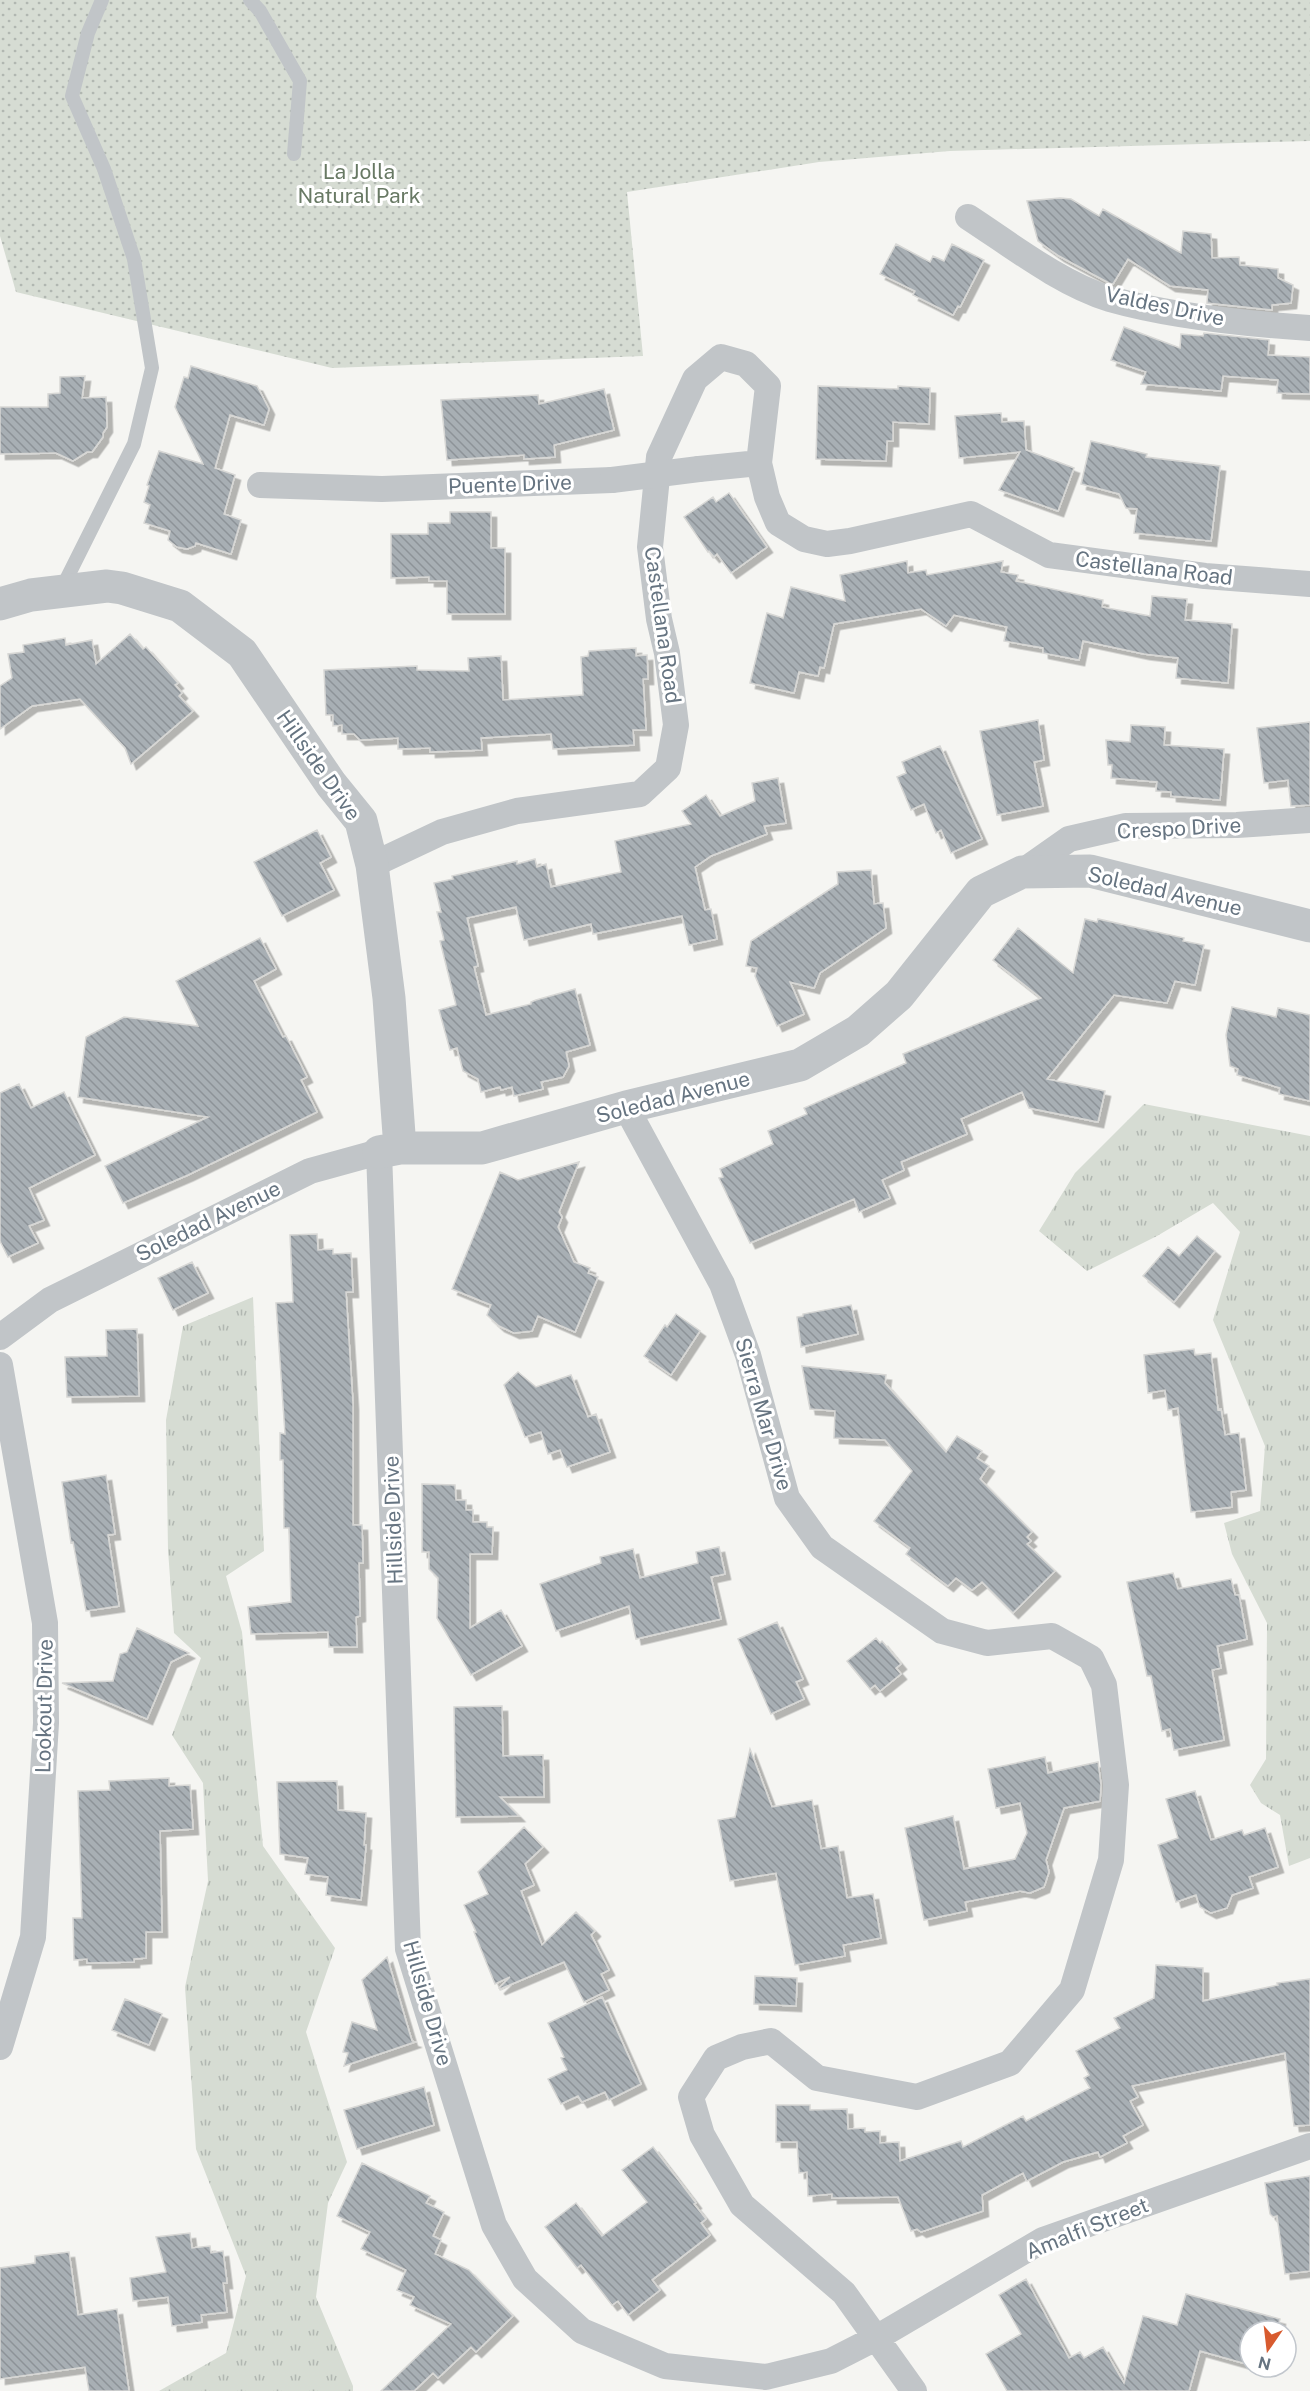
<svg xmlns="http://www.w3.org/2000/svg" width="1310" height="2391" font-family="'Public Sans',sans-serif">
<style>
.grass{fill:url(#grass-tufts)}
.park{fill:url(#park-dots)}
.building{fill:url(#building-back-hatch);stroke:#d7d7d5;stroke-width:1.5;filter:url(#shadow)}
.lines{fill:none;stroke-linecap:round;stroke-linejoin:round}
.service{stroke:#c1c5c8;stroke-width:14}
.minor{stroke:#c1c5c8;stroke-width:26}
.tertiary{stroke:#c1c5c8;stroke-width:33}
.minor-bridge{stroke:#c1c5c8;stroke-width:26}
.labels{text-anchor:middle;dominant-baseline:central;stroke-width:6;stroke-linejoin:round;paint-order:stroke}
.park-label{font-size:21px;fill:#687964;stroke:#fff}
.street-label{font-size:21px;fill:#667481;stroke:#fff}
</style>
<defs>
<pattern id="grass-tufts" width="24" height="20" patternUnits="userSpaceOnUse" patternTransform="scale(1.5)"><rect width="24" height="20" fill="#d6dcd3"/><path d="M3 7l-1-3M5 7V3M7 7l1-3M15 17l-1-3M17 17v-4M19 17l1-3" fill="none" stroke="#b1b7b1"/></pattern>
<pattern id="park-dots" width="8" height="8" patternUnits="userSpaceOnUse" patternTransform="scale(1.5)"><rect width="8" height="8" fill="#d6dcd3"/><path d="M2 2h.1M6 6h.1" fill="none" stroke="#b1b7b1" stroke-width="1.8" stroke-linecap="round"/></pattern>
<pattern id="building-back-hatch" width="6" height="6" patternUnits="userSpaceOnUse" patternTransform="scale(1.5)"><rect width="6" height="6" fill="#a8afb4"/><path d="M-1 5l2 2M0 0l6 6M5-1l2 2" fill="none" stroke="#8d9398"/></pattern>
<filter id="shadow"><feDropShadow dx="5.5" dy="5.5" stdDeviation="0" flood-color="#0004"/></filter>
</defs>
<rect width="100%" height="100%" fill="#f5f5f2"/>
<!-- grass -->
<path class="grass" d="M1144,1104L1310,1136V1858L1289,1866L1280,1815L1261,1803L1250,1785L1266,1759L1267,1623L1232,1554L1224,1523L1260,1511L1265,1446L1213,1320L1240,1232L1213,1203L1157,1236L1087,1271L1039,1231L1075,1173Z
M253,1297L264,1551L226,1576L242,1632L263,1846L335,1948L306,2032L347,2162L328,2203L316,2297L353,2386V2391H159L226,2353L246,2276L196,2149L185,1987L208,1881L203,1783L172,1735L201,1658L174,1633L168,1550L166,1420L183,1326Z"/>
<!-- park -->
<path class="park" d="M0,0H1310V141L950,151L819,162L627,192L643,356L332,368L16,292L0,236Z"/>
<!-- building -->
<path class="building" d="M1060,198L1071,199L1099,216L1103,209L1181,253L1183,231L1211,234L1212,258L1239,257L1240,265L1278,269V278L1293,285L1291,303L1272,305V310L1207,303L1208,290L1170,286L1128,259L1113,284L1109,283L1059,256L1038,241L1027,201Z
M896,244L930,262L933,256L944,261L952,244L984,260L960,307L958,306L953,315L913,295L915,291L880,274Z
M1124,327L1180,348L1181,334L1203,336L1204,333L1269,340L1268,355L1310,357V394L1277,393L1278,380L1223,376L1221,391L1141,384L1146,372L1111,360Z
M191,366L257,386L269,409L264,425L230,415L215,468L235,475L224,514L241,520L231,554L196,543L195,546L187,549L177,547L168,540L170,531L144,523L150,505L144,502L149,486L147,485L159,451L203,464L175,407L184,377L188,378Z
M85,376L82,398L106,397L107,427L103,433V437L92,452H87L73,461L56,453L0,454V407H48V394L60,393V377Z
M818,386L898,389V386L930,388L929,424L893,422V441H887L886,461L816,459Z
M604,389L614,430L554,445L555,457L524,459V455L447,460L441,400L538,395L539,404Z
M1001,413L1002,422L1024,421L1026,450L1074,468L1058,511L999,490L1020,452L959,458L955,416Z
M1091,441L1147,454L1146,457L1220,466L1211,541L1134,533L1137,509L1126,508L1119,494L1081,484Z
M729,493L767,547L731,573L717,554L714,557L709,551L708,552L684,517L713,497L716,502Z
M450,512H491V548H505V614H447V581H429V577L391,578V534H428V523H450Z
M907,561L908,573L926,570L927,575L1003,561L1001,572L1018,575L1016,581L1103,600L1102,607L1150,616L1152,596L1187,599L1185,620L1232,624L1228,683L1176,678L1178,658L1144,654L1083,641L1079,660L1043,653V648L1004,641L1007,627L954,615L946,626L921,609L834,624L824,668L820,667L818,676L799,672L794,693L750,683L767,613L783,618L791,587L845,601L840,575Z
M130,634L143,649L146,647L178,683L175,685L182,693L179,696L193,711L131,764L125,748L80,699L32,706L0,729V686L12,678L8,654L24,652L23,645L65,638L66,645L92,640L96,664Z
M636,648V656L647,655L648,679H643L646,730H633L634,745L553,749L551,734L481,738L482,750L430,752V748L398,749V738L360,740L354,734H342V725L333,726V715H326L324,670L417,666V670L469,671L468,658L501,656L503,700L583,695L581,657L588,656L589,651Z
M1038,720L1044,760L1034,762L1043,806L997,815L980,731Z
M1310,722V805L1291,806L1288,780L1264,783L1257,728Z
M1131,725L1165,727L1164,745L1224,749L1220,800L1171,796V792L1156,791L1157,782L1111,778L1112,765H1108L1106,740L1130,742Z
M940,746L982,839L951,853L941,830L936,833L924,804L911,810L897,777L906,773L902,762Z
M778,778L786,823L764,826L767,834L711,856L695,867L705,910L711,909L717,939L689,945L682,916L593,934L591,924L524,940L516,907L467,918L478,966L474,967L486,1015L531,1004V1002L536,1000L575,989L590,1045L566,1052L569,1066L563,1077L541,1082L543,1089L514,1096L512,1087L501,1090L500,1087L481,1092L478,1079L463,1071L457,1048L450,1050L439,1010L456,1005L440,941L444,940L437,912H441L434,883L453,879L452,876L517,861V864L535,859L537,867L546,864L551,887L621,872L615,841L691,824L682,811L706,795L720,816L755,801L752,783Z
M317,830L331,857L320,863L334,890L282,916L254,862Z
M871,870L874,904L883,903L886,928L820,973L814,988L790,982L804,1014L777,1026L755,976L757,968L746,966L751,941L838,884L837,872Z
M1085,919L1097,922L1098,919L1184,938L1183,941L1204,945L1195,985L1175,981L1167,1003L1114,995L1047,1079L1105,1091L1098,1122L1029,1108L1022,1092L961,1119L967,1134L901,1162L904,1170L882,1180L890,1198L859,1212L854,1199L750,1243L719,1178L723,1177L720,1169L773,1144L768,1131L807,1114L804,1108L906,1063L903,1054L1041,998L993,960L1018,928L1073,973Z
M260,938L276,969L254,981L283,1037L286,1036L307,1077L301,1080L317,1112L188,1175L123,1203L105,1166L208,1117L78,1097L86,1037L124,1017L198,1026L176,981Z
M1232,1007L1276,1017L1278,1008L1310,1015V1101L1279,1094L1280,1088L1237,1075L1238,1069L1230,1066L1226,1035Z
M19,1084L31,1108L64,1092L95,1155L29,1188L44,1220L29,1226L38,1243L8,1257L0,1241V1093Z
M579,1162L559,1212L562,1217L558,1227L574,1262L590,1268L588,1273L598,1277L575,1332L538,1316L532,1331L514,1333L499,1326L487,1315L491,1305L452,1289L500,1172L518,1180Z
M317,1234L318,1250L333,1249V1254L351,1253L353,1292H346L353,1404V1525H362L363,1563H359L360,1616L356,1617L357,1647H329L328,1632L251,1634L248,1607L291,1602L289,1528H284L283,1460H280V1433L285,1434L276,1303L293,1302L290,1235Z
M1197,1236L1215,1251L1174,1302L1143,1276L1168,1247L1179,1256Z
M192,1262L208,1293L173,1310L158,1278Z
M851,1305L858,1334L801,1347L797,1317L803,1316V1314Z
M676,1314L700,1331L671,1375L644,1356L665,1325L667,1327Z
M137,1329L139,1396L67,1397L65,1357L107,1356L106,1330Z
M1194,1349L1195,1355L1211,1353L1218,1410L1221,1409L1225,1435L1239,1433L1246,1490L1231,1492L1232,1507L1191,1512L1178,1408L1168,1410L1165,1390L1148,1393L1144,1355Z
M802,1366L886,1375L885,1383L946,1452L957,1436L982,1451L977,1458L989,1466L980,1479L1032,1532L1027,1537L1031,1541L1027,1544L1055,1571L1013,1613L982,1582L972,1590L956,1578L948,1586L906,1554L910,1548L874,1521L912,1471L885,1440L834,1438L835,1411L810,1409Z
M518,1372L536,1387L571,1375L588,1417L596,1414L610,1452L567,1467L560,1450L548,1454L541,1432L525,1437L504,1385Z
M106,1475L115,1534L108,1535L119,1606L86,1611L73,1542L71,1543L62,1482Z
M422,1484L455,1485L456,1500H466V1510H473V1522H487V1527H493L492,1554H470V1628L501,1610L522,1646L471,1675L437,1618L438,1578L429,1569V1552H422Z
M719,1547L725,1574L711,1577L721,1619L636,1639L629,1606L556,1631L540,1584L601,1563L600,1557L633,1549L640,1578L698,1563L696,1552Z
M1173,1573L1178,1589L1231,1579L1235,1595H1239L1247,1639L1217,1646L1221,1668L1212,1670L1224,1740L1174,1750L1170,1729L1162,1731L1151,1676H1147L1127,1582Z
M777,1622L803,1679L796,1682L804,1699L771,1714L738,1639Z
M137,1628L189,1653L171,1662L147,1719L62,1683L113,1681L120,1654L127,1652Z
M876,1638L880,1643L882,1641L901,1664L896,1668L901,1674L880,1691L875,1685L870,1689L847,1661Z
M502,1706L503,1756L543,1755L544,1797H500L519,1816L456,1817L454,1707Z
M750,1749L772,1807L812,1800L821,1849L838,1846L847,1898L873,1894L881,1938L843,1945L845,1956L795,1965L776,1873L730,1881L718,1820L735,1817Z
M1045,1757L1048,1773L1098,1762L1101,1785L1100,1801L1064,1808L1046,1860L1049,1872L1044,1887L1030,1893L1020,1891L965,1902L967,1911L924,1920L905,1828L953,1816L964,1869L1015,1859L1027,1833L1020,1803L996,1808L988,1769Z
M169,1778V1786L190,1785L193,1829L160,1831L162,1932H146V1958L134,1959V1962L87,1963V1959L74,1960L73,1918H82L78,1791L110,1790L109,1781Z
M337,1781L338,1810L366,1813L364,1845H366L361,1900L326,1895L328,1877L305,1874L308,1858L280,1854L277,1782Z
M1195,1791L1211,1840L1242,1830L1244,1835L1265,1828L1278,1867L1249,1877L1253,1888L1232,1895L1227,1908L1211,1913L1200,1907L1196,1895L1176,1902L1158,1845L1178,1838L1166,1799Z
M524,1827L543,1847L525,1864L534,1885L521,1891L542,1945L576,1912L595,1931L591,1935L609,1970L601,1974L609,1990L584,2002L564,1962L500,1989L499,1988L510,1977L495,1984L474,1932H476L464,1905L488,1894L478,1872Z
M387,1957L412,2041L415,2042L344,2066L348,2053L343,2052L352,2022L377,2030L362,1980Z
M1156,1965L1203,1968V2001L1278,1985L1277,1983L1310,1979V2125L1294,2126L1285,2053L1132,2086L1138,2097L1130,2101L1143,2125L1123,2136L1127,2143L1100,2157L1098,2152L1063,2162L1027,2181L1023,2173L982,2195L983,2211L921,2232L917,2229L911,2231L898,2197L832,2198V2194L808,2196L807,2172L799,2173L797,2142H776V2105H810V2110L847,2109L848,2129L865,2128V2132L880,2131V2143L899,2142L900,2161L961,2141L963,2147L1023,2116L1026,2121L1090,2088L1084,2078L1089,2075L1076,2051L1120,2028L1114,2018L1154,1998Z
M755,1976L797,1978L796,2006L754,2004Z
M602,1997L641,2084L609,2100L605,2092L582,2102L578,2096L561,2104L548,2079L567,2070L561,2058L564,2057L548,2023Z
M125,1999L162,2014L149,2045L112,2030Z
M424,2087L434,2125L357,2149L344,2110Z
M653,2147L696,2203L694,2204L706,2219L701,2223L710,2235L652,2280L660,2290L628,2315L618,2301L612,2305L581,2265L577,2268L545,2227L576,2203L602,2236L647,2202L622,2170Z
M362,2163L430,2196L426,2203L444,2212L433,2236L441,2240L435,2254L469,2270L513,2316L476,2352L471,2347L438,2378L433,2373L414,2391H381L451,2324L410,2305L414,2297L397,2290L406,2270L361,2249L370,2232L337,2216Z
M1310,2176V2271L1285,2274L1277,2216L1273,2217L1270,2214L1265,2183Z
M190,2233L192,2248L210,2246L211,2253L223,2251L227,2283H223L227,2312L201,2315L202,2322L172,2326L168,2297L133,2301L130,2278L166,2272L156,2237Z
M69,2252L78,2315L117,2309L129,2391H89L85,2367L0,2379V2268L35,2263V2256Z
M1026,2279L1069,2358L1080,2352L1084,2358L1103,2347L1124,2383L1143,2316L1177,2325L1186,2294L1280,2319L1277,2331H1250V2365L1200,2351L1189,2391H1007L986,2354L1021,2334L999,2295Z"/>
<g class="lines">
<!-- service -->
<path class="service" d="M250,0L260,11L300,81L294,154
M61,590L134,444L152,368L134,259L104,169L72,96L88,33L102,0"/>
<!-- minor -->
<path class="minor" d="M968,217C1011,245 1061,284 1110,299C1170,316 1248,324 1310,328
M699,469L759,463
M260,485L382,489L612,480
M372,865L442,832L517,811L640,794L668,768L676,725L667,653L659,619L650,547L659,457L695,379L721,357L746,364L768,386L759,463L767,497L778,523L804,539L827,544L850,541L971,514L1049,555L1205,576L1310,584
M1022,872L1069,839L1126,826L1237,825L1310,820
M626,1107L722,1284L748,1355L787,1498L822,1547L942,1631L987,1643L1052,1636L1091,1658L1104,1685L1116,1785L1111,1860L1072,1990L1010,2063L917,2097L817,2078L771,2041L742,2047L716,2058L691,2097L702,2135L742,2205L844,2293L914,2391
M0,1337L50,1300L310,1171L379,1152L408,1949L494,2225L525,2279L582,2331L665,2366L766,2377L831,2361L878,2337L1043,2240L1310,2146
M0,1365L45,1623L46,1723L33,1937L0,2047"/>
<!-- tertiary -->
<path class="tertiary" d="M0,604L31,595L107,586L122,588L180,606L242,653L331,784L361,821L372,865L389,998L400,1148
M379,1152L400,1148H482L626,1107L800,1065L858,1031L899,995L981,892L1022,872L1090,871L1310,926"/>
<!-- minor-bridge -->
<path class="minor-bridge" d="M612,480L699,469"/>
</g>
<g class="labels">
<!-- park labels -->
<g class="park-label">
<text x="359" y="171">La Jolla<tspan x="359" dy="24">Natural Park</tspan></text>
</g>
<!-- street labels -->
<g class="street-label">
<text transform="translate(1165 306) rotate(12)">Valdes Drive</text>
<text transform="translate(510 484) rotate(-2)">Puente Drive</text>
<text transform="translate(1154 568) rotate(7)">Castellana Road</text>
<text transform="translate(663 625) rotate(82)">Castellana Road</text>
<text transform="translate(319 765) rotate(55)">Hillside Drive</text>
<text transform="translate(1179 828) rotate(-3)">Crespo Drive</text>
<text transform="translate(1165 891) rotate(13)">Soledad Avenue</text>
<text transform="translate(673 1097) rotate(-14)">Soledad Avenue</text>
<text transform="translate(208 1221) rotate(-26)">Soledad Avenue</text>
<text transform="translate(764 1414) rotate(74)">Sierra Mar Drive</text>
<text transform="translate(393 1520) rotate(-92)">Hillside Drive</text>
<text transform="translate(44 1706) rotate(-89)">Lookout Drive</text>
<text transform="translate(428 2003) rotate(74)">Hillside Drive</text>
<text transform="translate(1087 2228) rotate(-22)">Amalfi Street</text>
</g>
</g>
<!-- north arrow -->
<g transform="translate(1268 2349) rotate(194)"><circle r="28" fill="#ffffff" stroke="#c2c7cd" stroke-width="1.5"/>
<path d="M0-4.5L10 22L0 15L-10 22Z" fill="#d85b2f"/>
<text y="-9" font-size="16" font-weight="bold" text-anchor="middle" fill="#667481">N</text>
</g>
</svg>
